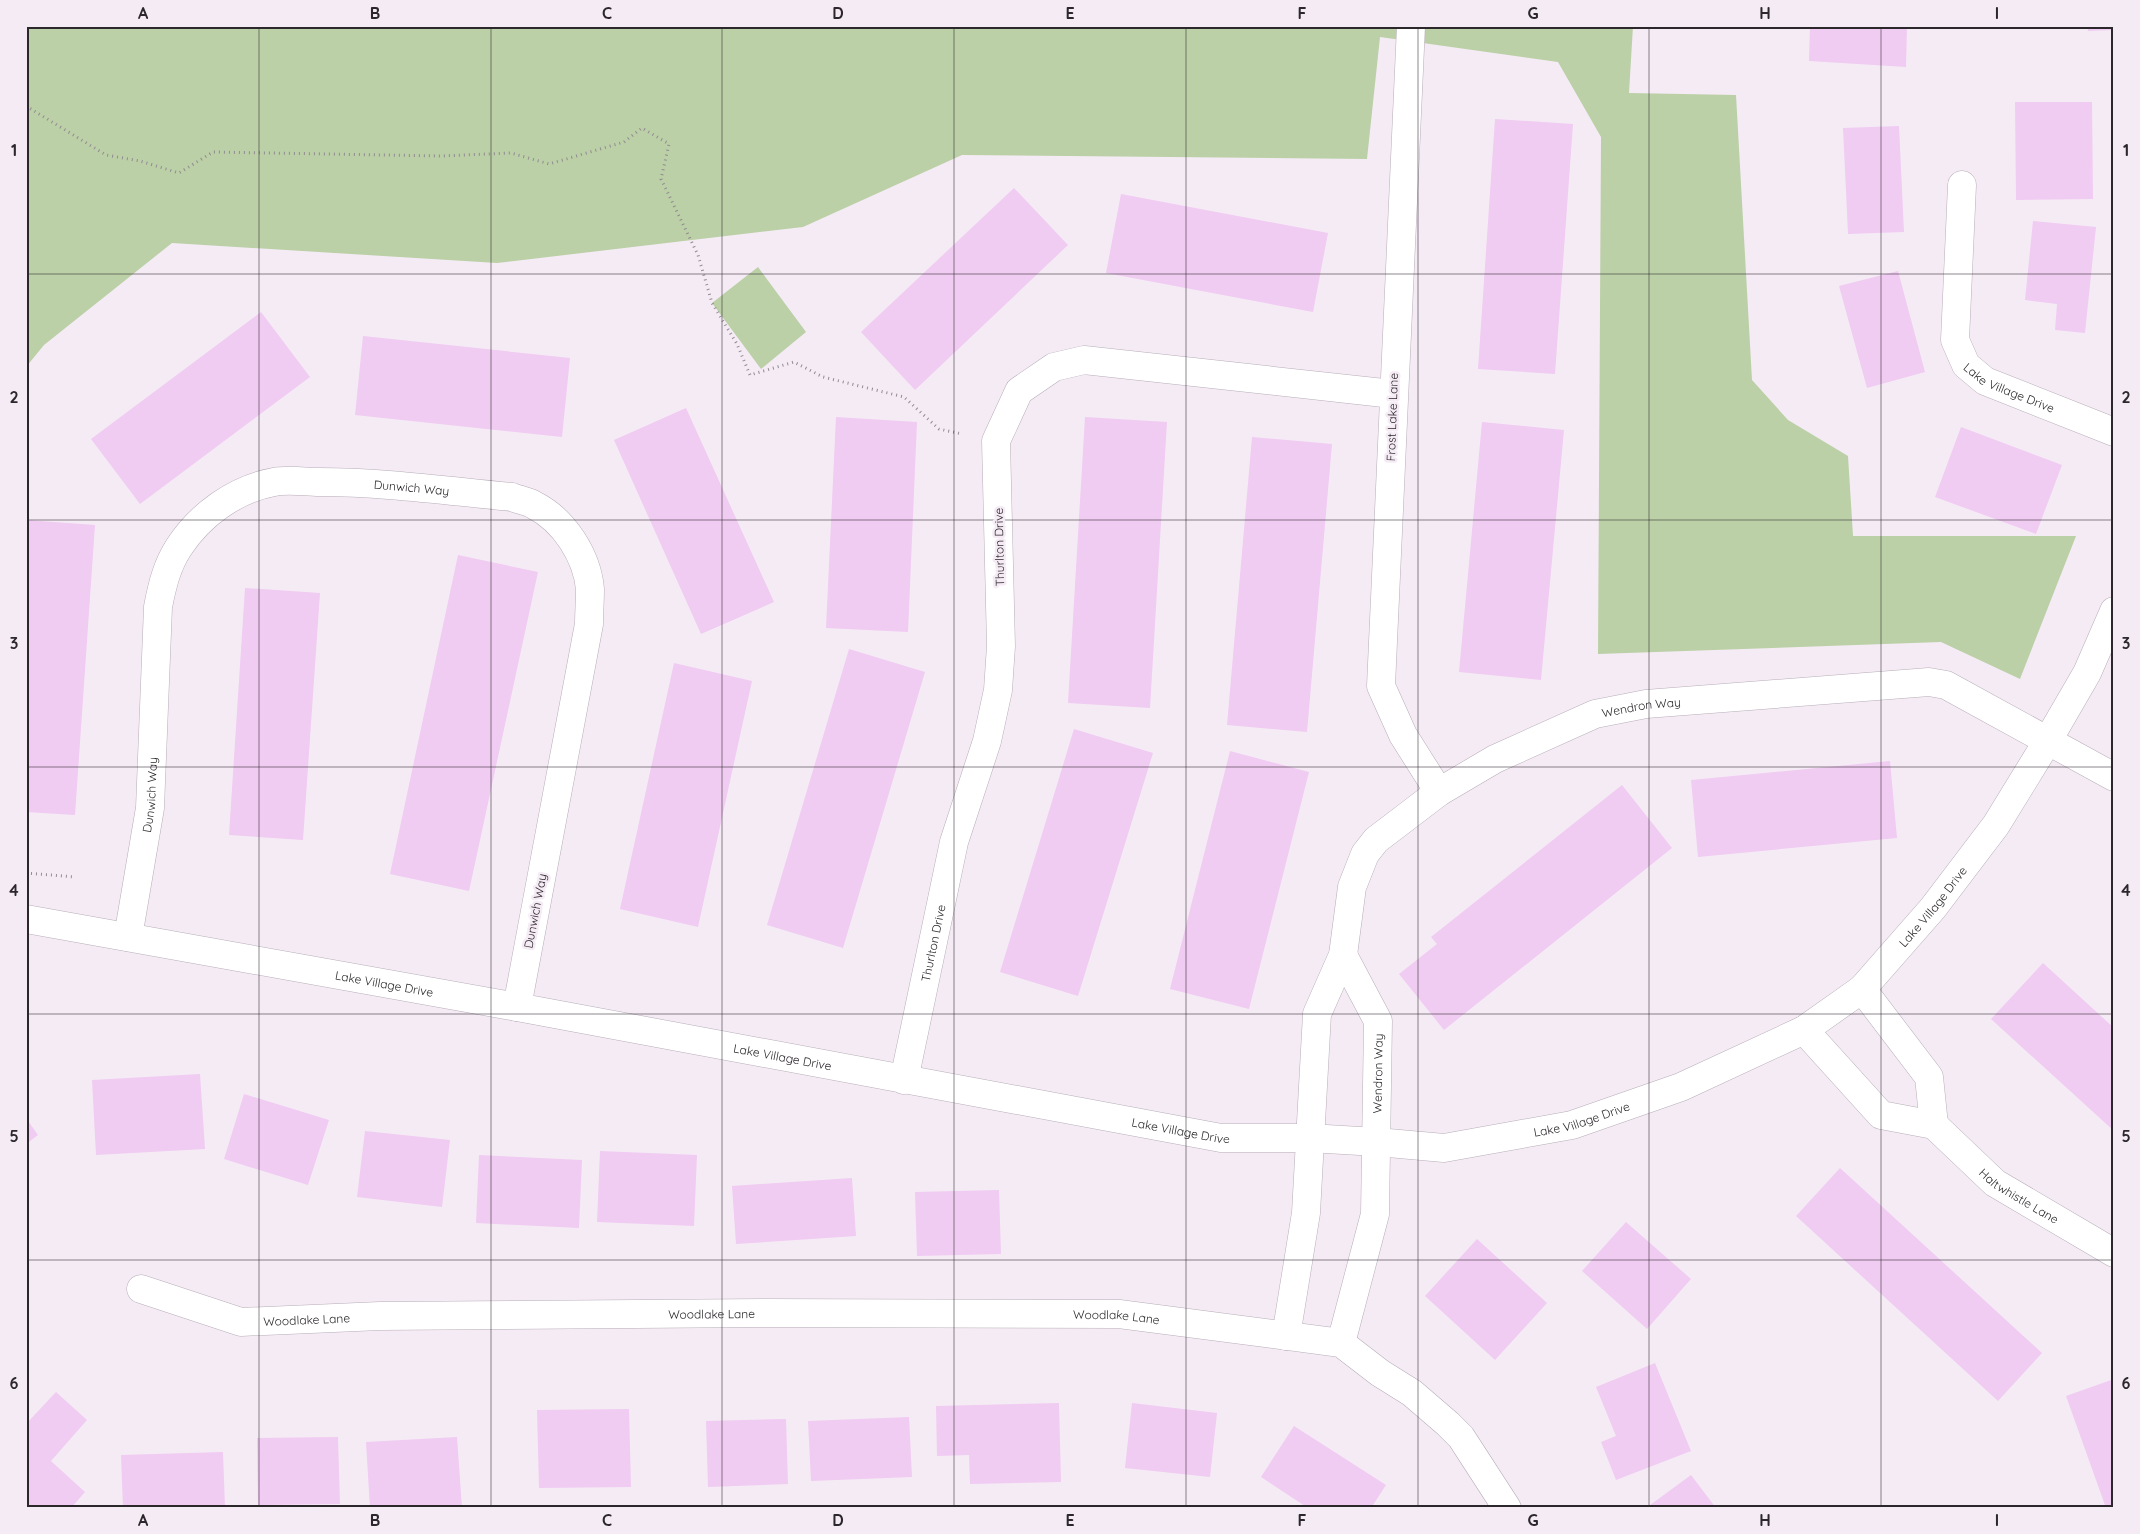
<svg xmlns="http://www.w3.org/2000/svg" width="2140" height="1534" font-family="Quicksand,sans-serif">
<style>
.green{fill:#bbd0a6}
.building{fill:#f0cbf2}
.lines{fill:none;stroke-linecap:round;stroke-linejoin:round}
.minor-casing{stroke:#b7aeb8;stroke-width:29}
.path{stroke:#928b92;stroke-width:3;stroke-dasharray:1 4;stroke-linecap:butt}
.minor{stroke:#fff;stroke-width:28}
.grid{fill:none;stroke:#2b272b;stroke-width:1;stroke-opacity:0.55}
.labels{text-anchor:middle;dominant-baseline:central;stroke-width:5;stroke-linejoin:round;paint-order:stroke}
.street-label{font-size:12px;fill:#2b272b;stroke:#f5ebf5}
.neatline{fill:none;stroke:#2b272b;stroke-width:2}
.grid-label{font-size:16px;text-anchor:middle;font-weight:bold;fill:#2b272b}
</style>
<rect width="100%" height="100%" fill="#f5ebf5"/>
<!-- green -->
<path class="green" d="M26,26H1633L1629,93L1736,95L1752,380L1788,420L1848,456L1853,536H2076L2020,679L1941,642L1598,654L1601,137L1558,62L1380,37L1367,159L962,155L803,227L497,263L172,243L44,345L26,367Z
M758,267L806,332L761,369L712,303Z"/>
<!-- building -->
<path class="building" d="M1810,26H1907L1906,67L1809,61Z
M2087,26H2114V30L2088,31Z
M2015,102H2092L2093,199L2016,200Z
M1495,119L1573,124L1555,374L1478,369Z
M1899,126L1904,232L1848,234L1843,128Z
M1014,188L1068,245L915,390L861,332Z
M1121,194L1328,233L1313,312L1106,273Z
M2033,221L2096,227L2085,333L2055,330L2057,304L2025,300Z
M1898,271L1925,372L1867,388L1839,286Z
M261,312L310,377L140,504L91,439Z
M363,336L570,358L562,437L355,415Z
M686,408L774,602L701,634L614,440Z
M836,417L917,422L908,632L826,628Z
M1085,417L1167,422L1150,708L1068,703Z
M1482,422L1564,430L1541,680L1459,672Z
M1961,427L2062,465L2036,534L1935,497Z
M1252,437L1332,444L1307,732L1227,725Z
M26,520L95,525L75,815L26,812Z
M458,555L538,572L469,891L390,874Z
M245,588L320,593L303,840L229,835Z
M849,649L925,672L843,948L767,925Z
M674,663L752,681L698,927L620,909Z
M1074,729L1153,753L1078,996L1000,972Z
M1230,751L1309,772L1249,1009L1170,989Z
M1890,761L1897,838L1698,857L1691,780Z
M1622,785L1672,848L1444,1030L1399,974L1437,944L1431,937Z
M2043,963L2114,1028V1131L1991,1019Z
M200,1074L205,1149L96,1155L92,1080Z
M244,1094L329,1120L308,1185L224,1159Z
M26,1118L38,1135L26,1144Z
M365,1131L450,1140L442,1207L357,1197Z
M600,1151L697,1155L694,1226L597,1222Z
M479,1155L582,1160L579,1228L476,1223Z
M1840,1168L2042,1353L1998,1401L1796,1216Z
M852,1178L856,1236L736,1244L732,1186Z
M999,1190L1001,1254L917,1256L915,1192Z
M1626,1222L1691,1279L1647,1329L1582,1271Z
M1477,1239L1547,1303L1495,1360L1425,1296Z
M1655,1363L1691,1451L1616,1480L1601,1442L1616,1436L1596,1387Z
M2114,1379V1508H2106L2066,1396Z
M56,1392L87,1420L51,1461L85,1492L71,1508H26V1424Z
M1059,1403L1061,1482L970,1484L969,1455L937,1456L936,1406Z
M1132,1403L1217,1413L1210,1477L1125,1468Z
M629,1409L631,1487L539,1488L537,1410Z
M909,1417L912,1477L811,1481L808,1421Z
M786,1419L788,1484L708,1487L706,1421Z
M1294,1426L1386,1485L1371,1508H1308L1261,1477Z
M338,1437L340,1504L258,1505L257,1438Z
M457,1437L462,1508H370L366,1442Z
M223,1452L225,1508H123L121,1455Z
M1691,1475L1716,1508H1646Z"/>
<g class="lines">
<defs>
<g id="minor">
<path d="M1411,26L1381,686L1403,735L1439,792"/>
<path id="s1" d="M1962,185L1955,340L1966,365L1985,381L2114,432"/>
<path id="s2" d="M26,919L517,1007L1221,1138H1309L1377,1142L1444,1148L1572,1125L1681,1087L1804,1030L1862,989L1933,908L1996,825L2047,742L2087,673L2114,611"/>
<path id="s3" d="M128,937L150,808L158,607C162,586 167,565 179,547C200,515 235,489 274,482C288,479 305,482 319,482C384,482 448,491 512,497C519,500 528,501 534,505C564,520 587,556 590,589C590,601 589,613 589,624L517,1007"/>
<path d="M1862,989L1929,1077L1934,1125"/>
<path id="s4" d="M1804,1030L1881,1115L1934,1125L1995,1183L2114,1253"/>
<path id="s5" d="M904,1080L954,842L987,741L998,690L1001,646L996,441L1019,391L1054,367L1084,360L1393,394"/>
<path id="s6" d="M141,1289L241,1322L380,1316L763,1313L1119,1314L1341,1343L1380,1373L1412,1393L1448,1424L1461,1437L1507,1508"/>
<path id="s7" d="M1286,1336L1306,1213L1317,1014L1343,955L1352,887L1365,854L1376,840L1439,792L1495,759L1595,714L1646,704L1929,682L1946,685L2114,777"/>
<path id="s8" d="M1341,1343L1375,1214L1378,1021L1343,955"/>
</g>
</defs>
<!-- minor casing -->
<use href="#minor" class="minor-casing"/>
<!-- path -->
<path class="path" d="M26,106L106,155L140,161L179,173L213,152L441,156L511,153L549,164L624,142L642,128L669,144L661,179L698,255L712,303L737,344L750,375L794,362L823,377L904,397L939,429L962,434
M26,873L75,877"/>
<!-- minor -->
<use href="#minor" class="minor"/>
</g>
<!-- grid -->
<path class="grid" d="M259,26V1508M491,26V1508M722,26V1508M954,26V1508M1186,26V1508M1418,26V1508M1649,26V1508M1881,26V1508M26,274H2114M26,520H2114M26,767H2114M26,1014H2114M26,1260H2114"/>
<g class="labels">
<!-- street labels -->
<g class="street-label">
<text stroke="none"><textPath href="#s1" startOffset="232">Lake Village Drive</textPath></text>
<text transform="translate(1392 417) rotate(-88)">Frost Lake Lane</text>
<text stroke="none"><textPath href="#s3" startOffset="652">Dunwich Way</textPath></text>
<text transform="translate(999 547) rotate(-91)">Thurlton Drive</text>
<text stroke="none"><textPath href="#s7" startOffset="811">Wendron Way</textPath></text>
<text stroke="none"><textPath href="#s3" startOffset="144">Dunwich Way</textPath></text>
<text stroke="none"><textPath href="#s2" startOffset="1999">Lake Village Drive</textPath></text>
<text transform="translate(535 911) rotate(-79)">Dunwich Way</text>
<text stroke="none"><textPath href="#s5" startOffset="140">Thurlton Drive</textPath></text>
<text stroke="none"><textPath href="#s2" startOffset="364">Lake Village Drive</textPath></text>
<text stroke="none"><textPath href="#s2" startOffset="769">Lake Village Drive</textPath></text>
<text stroke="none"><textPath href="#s8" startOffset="274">Wendron Way</textPath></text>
<text stroke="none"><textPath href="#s2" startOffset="1579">Lake Village Drive</textPath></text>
<text stroke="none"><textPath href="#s2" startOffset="1174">Lake Village Drive</textPath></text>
<text stroke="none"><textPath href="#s4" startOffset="280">Haltwhistle Lane</textPath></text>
<text stroke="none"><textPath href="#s6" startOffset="576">Woodlake Lane</textPath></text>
<text stroke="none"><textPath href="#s6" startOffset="981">Woodlake Lane</textPath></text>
<text stroke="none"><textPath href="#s6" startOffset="171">Woodlake Lane</textPath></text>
</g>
</g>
<!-- border -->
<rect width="2140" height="1534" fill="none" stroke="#f5ebf5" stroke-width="55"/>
<rect x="28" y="28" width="2084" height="1478" class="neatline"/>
<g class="grid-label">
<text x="143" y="19">A</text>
<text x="375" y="19">B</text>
<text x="607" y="19">C</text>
<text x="838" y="19">D</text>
<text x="1070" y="19">E</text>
<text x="1302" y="19">F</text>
<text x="1533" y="19">G</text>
<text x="1765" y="19">H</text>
<text x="1997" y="19">I</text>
<text x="14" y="156">1</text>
<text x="2126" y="156">1</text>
<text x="14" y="403">2</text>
<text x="2126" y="403">2</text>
<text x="14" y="649">3</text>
<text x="2126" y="649">3</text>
<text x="14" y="896">4</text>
<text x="2126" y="896">4</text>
<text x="14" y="1142">5</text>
<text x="2126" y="1142">5</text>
<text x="14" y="1389">6</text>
<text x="2126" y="1389">6</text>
<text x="143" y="1526">A</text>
<text x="375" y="1526">B</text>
<text x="607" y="1526">C</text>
<text x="838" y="1526">D</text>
<text x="1070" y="1526">E</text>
<text x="1302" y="1526">F</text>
<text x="1533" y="1526">G</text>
<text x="1765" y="1526">H</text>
<text x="1997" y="1526">I</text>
</g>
</svg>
